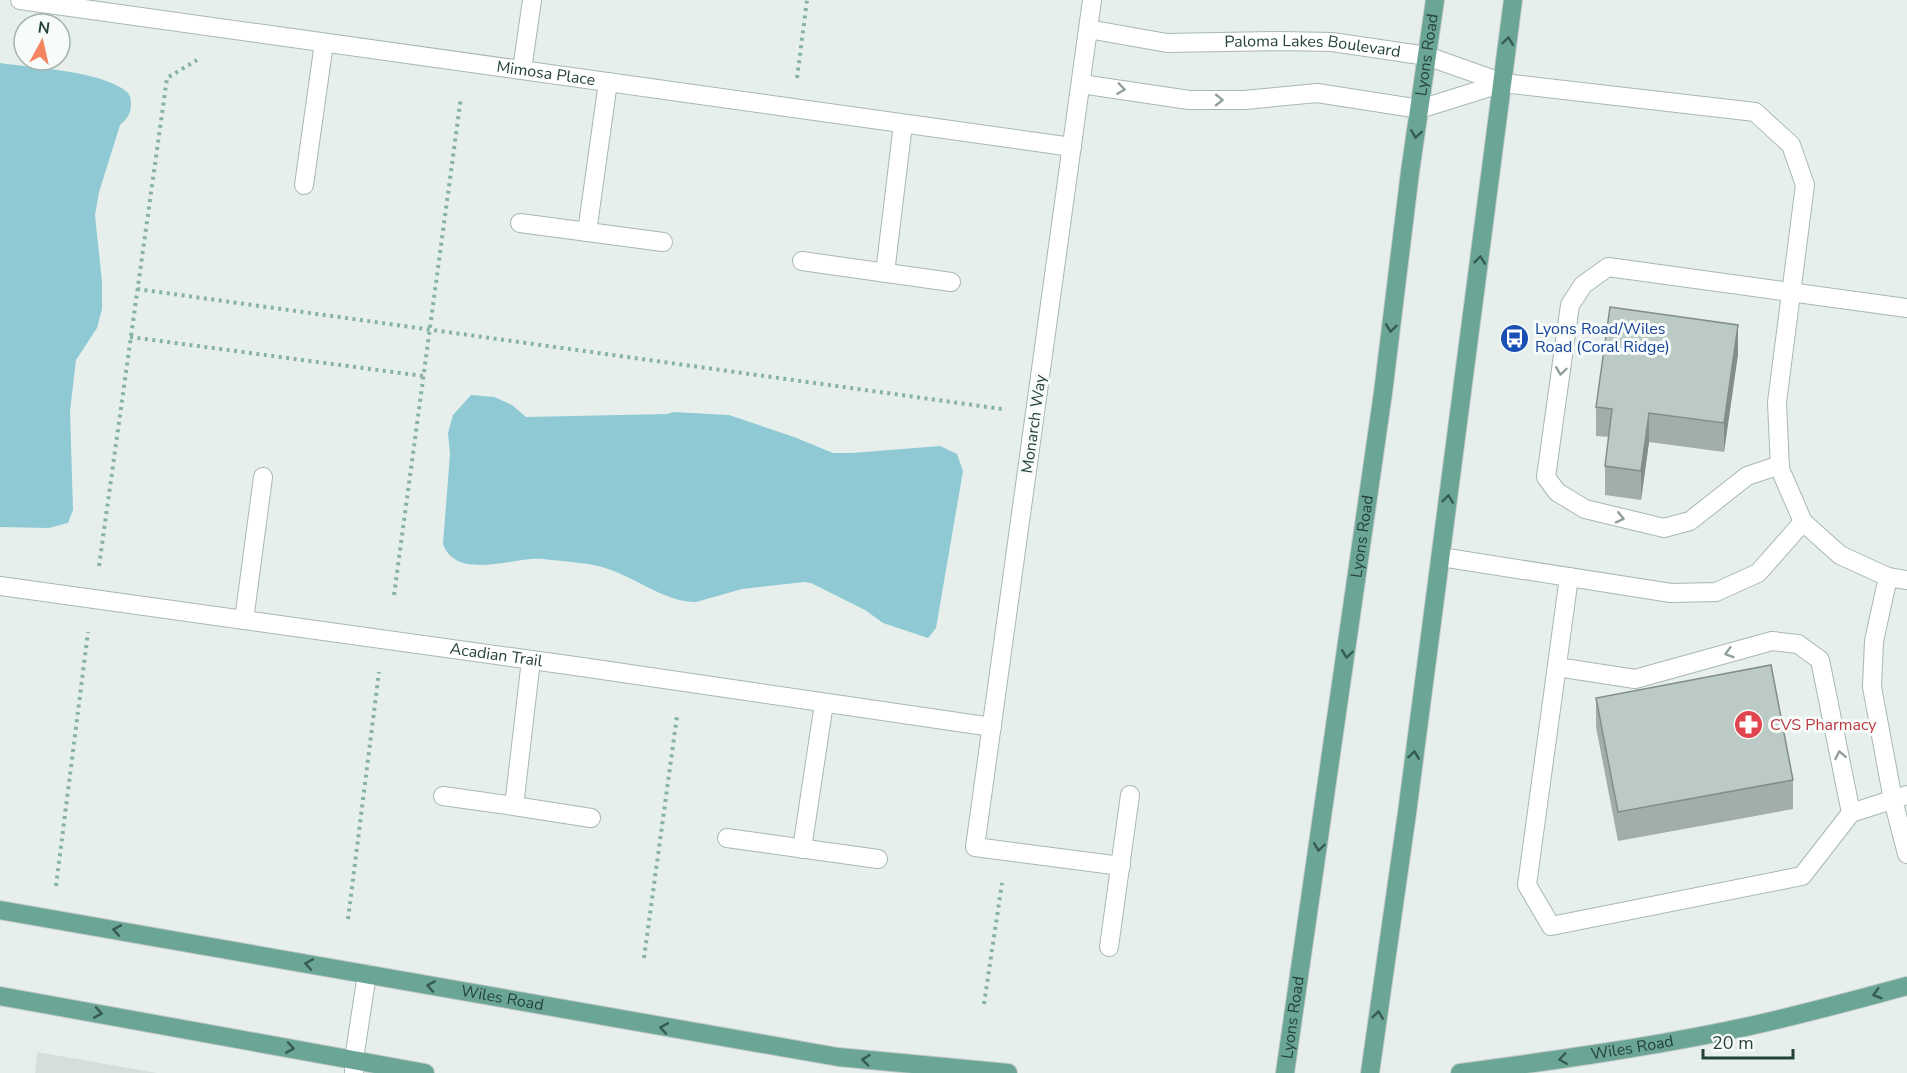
<svg xmlns="http://www.w3.org/2000/svg" width="1907" height="1073" font-family="'Nunito Sans',sans-serif">
<style>
.built{fill:#d4dfda}
.water{fill:#8ec9d4}
.lines{fill:none;stroke-linecap:round;stroke-linejoin:round}
.minor-casing{stroke:#a8b8b2;stroke-width:20}
.major-casing{stroke:#c2cac8;stroke-width:20}
.path{stroke:#86b3a5;stroke-width:4;stroke-dasharray:3 4.5;stroke-linecap:butt}
.minor{stroke:#fff;stroke-width:18}
.major{stroke:#6aa596;stroke-width:18}
.wall{fill:#a1aea9}
.shaded-wall{fill:#838d89}
.building{fill:#bbcac4;stroke:#838d89;stroke-width:1.5}
.oneway{stroke:#365b51}
.oneway2{stroke:#92a09c}
.labels{text-anchor:middle;dominant-baseline:central;stroke-width:6;stroke-linejoin:round;paint-order:stroke}
.street-label{font-size:16px;fill:#24423a;stroke:#f7fbf9}
.transit-label{font-size:16px;fill:#164399;stroke:#f7fbf9;text-anchor:start}
.health-label{font-size:16px;fill:#be3a42;stroke:#f7fbf9;text-anchor:start}
</style>
<rect width="100%" height="100%" fill="#e6efeb"/>
<!-- built -->
<path class="built" d="M37,1052L157,1073H35Z"/>
<!-- water -->
<path class="water" d="M0,63C33,68 103,71 127,92C131,96 131,101 131,105C131,114 126,120 120,125L99,192L95,215L102,282V309L97,328L76,360L70,411L73,510L68,523L49,528L0,527Z
M471,395L494,397L512,405L526,417L667,414L673,412L729,415L794,437L833,453H852L940,446L957,454L963,471L936,628L928,638L883,623L865,610L811,583L804,582L742,589L696,602C666,602 639,580 611,570C590,562 566,562 543,559C515,556 457,582 443,544L450,454L448,433L453,415Z"/>
<g class="lines">
<defs>
<g id="minor">
<path id="s1" d="M20,0L1072,147"/>
<path d="M1092,0L975,847L1121,866"/>
<path id="s2" d="M1088,29L1167,43L1279,41L1332,42L1427,56L1503,83L1755,112L1791,145L1805,185L1777,402L1780,469L1803,522L1840,555L1888,577L1907,580"/>
<path d="M522,70L532,0"/>
<path d="M1081,84L1189,100H1245L1317,93L1420,109L1503,83"/>
<path d="M304,185L324,43"/>
<path d="M520,223L663,242"/>
<path d="M587,232L608,82"/>
<path d="M802,261L951,282"/>
<path d="M885,273L903,124"/>
<path d="M1780,465L1747,476L1690,521L1664,528L1585,509L1557,492L1546,477L1570,305L1583,285L1608,267L1907,308"/>
<path d="M1441,557L1671,593L1716,592L1758,573L1803,522"/>
<path d="M1569,577L1527,885L1551,926L1802,876L1851,813L1907,795"/>
<path d="M1888,577L1874,641L1872,687L1893,800L1907,854"/>
<path id="s3" d="M0,586L582,667L992,727"/>
<path d="M244,620L263,477"/>
<path d="M531,660L514,806L591,818"/>
<path d="M1557,667L1635,679L1772,641L1798,644L1820,660L1851,813"/>
<path d="M443,796L514,806"/>
<path d="M727,838L878,859"/>
<path d="M802,849L824,703"/>
<path d="M1109,947L1130,795"/>
<path d="M354,1073V1059L367,974"/>
</g>
<g id="major">
<path id="s4" d="M0,910L838,1057L1008,1073"/>
<path d="M0,996L425,1073"/>
<path id="s5" d="M1285,1073L1383,393L1410,172L1435,0"/>
<path d="M1370,1073L1407,813L1513,0"/>
<path id="s6" d="M1460,1073C1549,1061 1638,1049 1726,1031C1787,1019 1847,1002 1907,986"/>
</g>
</defs>
<!-- minor casing -->
<use href="#minor" class="minor-casing"/>
<!-- major casing -->
<use href="#major" class="major-casing"/>
<!-- path -->
<path class="path" d="M797,78L807,0
M137,289L1002,409
M130,337L423,376
M99,566L167,78L197,60
M394,595L461,97
M56,886L88,632
M348,919L379,672
M644,958L677,716
M984,1004L1002,883"/>
<!-- minor -->
<use href="#minor" class="minor"/>
<!-- major -->
<use href="#major" class="major"/>
</g>
<!-- wall -->
<path class="wall" d="M1738,354L1724,452L1649,442L1641,500L1605,495V466L1609,437L1596,436V407Z
M1596,698L1793,780V809L1618,841L1596,727Z"/>
<!-- shaded-wall -->
<path class="shaded-wall" d="M1738,325V354L1724,452V423Z
M1649,413V442L1641,500V471Z"/>
<!-- building -->
<path class="building" d="M1610,307L1738,325L1724,423L1649,413L1641,471L1605,466L1612,409L1596,407Z
M1771,665L1793,780L1618,812L1596,698Z"/>
<!-- one-way arrows -->
<defs><path id="oneway-chevron" d="M-2-3.5L2.5 0L-2 3.5" fill="none" stroke-width="1.6" stroke-linecap="round" stroke-linejoin="round" transform="scale(1.5)"/></defs>
<g class="oneway">
<use href="#oneway-chevron" transform="translate(1508 41) rotate(-82)"/>
<use href="#oneway-chevron" transform="translate(1416 134) rotate(99)"/>
<use href="#oneway-chevron" transform="translate(1480 260) rotate(-83)"/>
<use href="#oneway-chevron" transform="translate(1391 328) rotate(97)"/>
<use href="#oneway-chevron" transform="translate(1448 499) rotate(-83)"/>
<use href="#oneway-chevron" transform="translate(1347 654) rotate(98)"/>
<use href="#oneway-chevron" transform="translate(1414 755) rotate(-82)"/>
<use href="#oneway-chevron" transform="translate(1319 847) rotate(98)"/>
<use href="#oneway-chevron" transform="translate(117 930) rotate(-170)"/>
<use href="#oneway-chevron" transform="translate(309 964) rotate(-170)"/>
<use href="#oneway-chevron" transform="translate(431 986) rotate(-170)"/>
<use href="#oneway-chevron" transform="translate(1877 994) rotate(164)"/>
<use href="#oneway-chevron" transform="translate(98 1013) rotate(10)"/>
<use href="#oneway-chevron" transform="translate(1378 1015) rotate(-82)"/>
<use href="#oneway-chevron" transform="translate(664 1028) rotate(-170)"/>
<use href="#oneway-chevron" transform="translate(290 1048) rotate(10)"/>
<use href="#oneway-chevron" transform="translate(1563 1059) rotate(172)"/>
<use href="#oneway-chevron" transform="translate(866 1060) rotate(-174)"/>
</g>
<g class="oneway2">
<use href="#oneway-chevron" transform="translate(1121 89) rotate(8)"/>
<use href="#oneway-chevron" transform="translate(1219 100) rotate(1)"/>
<use href="#oneway-chevron" transform="translate(1561 371) rotate(98)"/>
<use href="#oneway-chevron" transform="translate(1620 518) rotate(13)"/>
<use href="#oneway-chevron" transform="translate(1729 653) rotate(164)"/>
<use href="#oneway-chevron" transform="translate(1840 755) rotate(-101)"/>
</g>
<!-- icons -->
<defs>
<symbol id="bus-disc" viewBox="-11 -11 22 22"><circle r="9.5" fill="#1a4fb4" stroke="#f7fbf9"/><path d="M-5-6H5V4H4V6H2V4H-2V6H-4V4H-5ZM-3.5-4V0h7V-4ZM-3.5 1.2v1.5H-2V1.2ZM2 1.2v1.5H3.5V1.2Z" fill="#fff"/></symbol>
<symbol id="pharmacy-disc" viewBox="-11 -11 22 22"><circle r="9.5" fill="#e0444e" stroke="#f7fbf9"/><path d="M-2-6h4v4h4v4h-4v4h-4v-4h-4v-4h4Z" fill="#fff"/></symbol>
</defs>
<g fill-rule="evenodd">
<use href="#bus-disc" x="1498" y="322" width="33" height="33"/>
<use href="#pharmacy-disc" x="1732" y="708" width="33" height="33"/>
</g>
<g class="labels">
<!-- street labels -->
<g class="street-label">
<text stroke="none"><textPath href="#s2" startOffset="226">Paloma Lakes Boulevard</textPath></text>
<text stroke="none"><textPath href="#s5" startOffset="1028">Lyons Road</textPath></text>
<text stroke="none"><textPath href="#s1" startOffset="531">Mimosa Place</textPath></text>
<text transform="translate(1034 424) rotate(-82)">Monarch Way</text>
<text stroke="none"><textPath href="#s5" startOffset="542">Lyons Road</textPath></text>
<text stroke="none"><textPath href="#s3" startOffset="501">Acadian Trail</textPath></text>
<text stroke="none"><textPath href="#s4" startOffset="510">Wiles Road</textPath></text>
<text stroke="none"><textPath href="#s5" startOffset="56">Lyons Road</textPath></text>
<text stroke="none"><textPath href="#s6" startOffset="174">Wiles Road</textPath></text>
</g>
<!-- transit labels -->
<g class="transit-label">
<text x="1535" y="329">Lyons Road/Wiles<tspan x="1535" dy="18">Road (Coral Ridge)</tspan></text>
</g>
<!-- health labels -->
<g class="health-label">
<text x="1770" y="725">CVS Pharmacy</text>
</g>
</g>
<!-- north arrow -->
<g transform="translate(42 42) rotate(8)"><circle r="28" fill="#f7fbf9" stroke="#a3b1ad" stroke-width="1.5"/>
<path d="M0-4.5L10 22L0 15L-10 22Z" fill="#f4845f"/>
<text y="-9" font-size="16" font-weight="bold" text-anchor="middle" fill="#24423a">N</text>
</g>
<!-- scale -->
<path d="M1703 1049v9h90v-9" fill="none" stroke="#24423a" stroke-width="3"/>
<text x="1712" y="1049" font-size="18" fill="#24423a" stroke="#f7fbf9" stroke-width="4.5" paint-order="stroke">20 m</text>
</svg>
